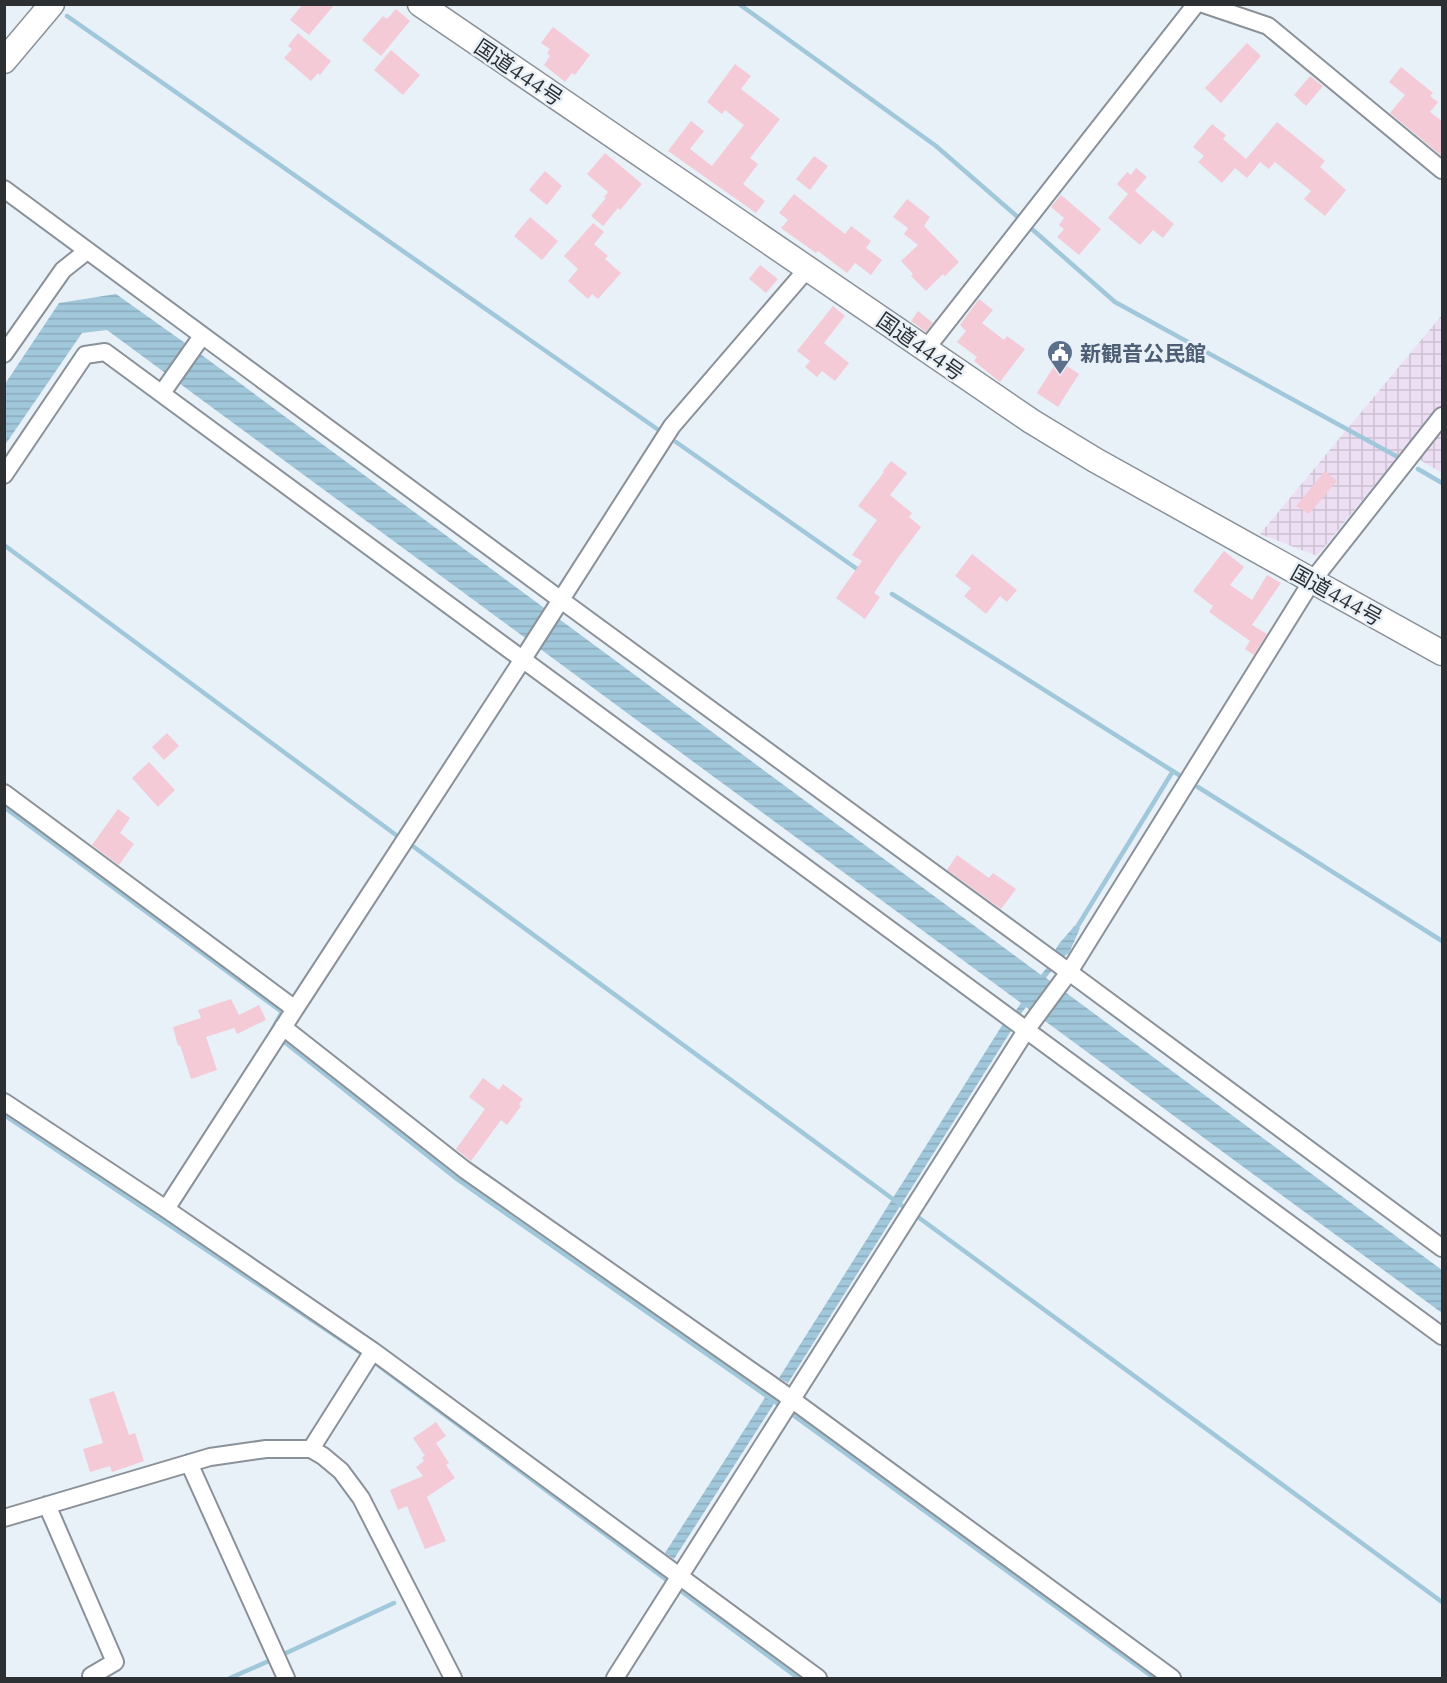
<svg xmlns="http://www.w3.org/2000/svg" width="1447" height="1683" font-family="'IBM Plex Serif','Noto Sans JP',serif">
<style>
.industrial{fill:url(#industrial-grid)}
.water{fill:url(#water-rules)}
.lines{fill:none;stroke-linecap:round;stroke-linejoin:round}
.stream{stroke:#a1c7db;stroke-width:4.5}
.building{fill:#f4cad7}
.minor-casing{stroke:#8a9199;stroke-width:20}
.highway-casing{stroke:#8a9199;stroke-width:27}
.minor{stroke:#fff;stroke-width:16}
.highway{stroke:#fff;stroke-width:24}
.labels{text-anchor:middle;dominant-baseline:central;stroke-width:5;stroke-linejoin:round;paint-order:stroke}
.street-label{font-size:21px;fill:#2d3033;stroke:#e8f0f8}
.service-label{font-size:21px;font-weight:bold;fill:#4e5e75;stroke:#e8f0f8;text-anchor:start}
</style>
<defs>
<pattern id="industrial-grid" width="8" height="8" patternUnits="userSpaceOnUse" patternTransform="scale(1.5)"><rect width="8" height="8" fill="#eddff3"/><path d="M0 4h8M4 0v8" fill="none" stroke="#ccc0d1"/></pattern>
<pattern id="water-rules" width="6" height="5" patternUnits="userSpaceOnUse" patternTransform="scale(1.5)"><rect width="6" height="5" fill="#a1c7db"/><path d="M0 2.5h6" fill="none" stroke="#8babbc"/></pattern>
</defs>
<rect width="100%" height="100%" fill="#e8f0f8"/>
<!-- industrial -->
<path class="industrial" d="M1442,315V473L1403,450L1317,556L1260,534Z"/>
<!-- water -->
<path class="water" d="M116,294L199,353L1041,975L1056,956L1054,954C1056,944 1068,935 1074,926L1080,928L1069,953L1061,958L1046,978L1442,1270V1313L1026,1007L1009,1029L1011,1031L788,1383L779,1378L1003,1024L1006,1025L1021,1003L107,330L82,333L5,445V384L59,303Z
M768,1393L777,1399L674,1559L665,1553Z"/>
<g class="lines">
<!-- stream -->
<path class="stream" d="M739,4L936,146L1019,218
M67,16L660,431
M1033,230L1115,302L1396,456
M676,442L860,571
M1418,469L1442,483
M4,545L396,835
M892,594L1179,775
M1198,787L1442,941
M4,807L282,1012L272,1030
M414,847L905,1208
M1074,932L1173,771
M282,1040L457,1179L781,1406
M4,1115L361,1353
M918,1217L1442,1602
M375,1363L668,1581
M793,1415L1154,1678
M681,1591L798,1678
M284,1654L394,1603
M230,1678L269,1661"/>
</g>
<!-- building -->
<path class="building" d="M303,4H335L309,35L290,20Z
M396,9L410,21L381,56L362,40L383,16L387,19Z
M553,27L590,55L575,75L572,73L565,82L544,65L550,56L547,53L550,49L541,43Z
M298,33L331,61L320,75L318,73L311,81L284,58L292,49L288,46Z
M1247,43L1261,56L1221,103L1205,88Z
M391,50L420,75L403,95L374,70Z
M735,64L751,76L741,89L780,119L750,158L758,164L743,184L765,201L756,213L668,151L691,121L704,131L690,149L712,166L744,125L725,110L722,114L707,102Z
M1401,67L1433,93L1430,96L1438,102L1430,112L1443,122V157L1390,113L1405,95L1389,82Z
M1310,76L1323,86L1306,106L1294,95Z
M1277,122L1325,161L1320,167L1346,190L1325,216L1304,199L1311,191L1275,162L1269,169L1260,162L1247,178L1235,168L1222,183L1198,162L1204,156L1193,147L1212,124L1226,135L1223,139L1246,159Z
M605,153L642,184L620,210L618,208L603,226L591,216L606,198L604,197L608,192L587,174Z
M814,156L828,166L810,190L796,179Z
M1136,168L1147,177L1135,191L1174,224L1163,238L1153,230L1140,245L1108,218L1128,194L1117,184L1127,172L1131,175Z
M545,171L562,186L547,205L529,190Z
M794,194L845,234L851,226L871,241L866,248L882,260L871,275L855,263L847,273L818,251L816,253L781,228L788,220L779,213Z
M1061,195L1101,229L1079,255L1057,237L1064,229L1059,225L1064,218L1051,207Z
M907,199L930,217L924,226L959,262L945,276L943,274L926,291L911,276L913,274L901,261L918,245L904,234L908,228L893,217Z
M530,217L558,241L542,260L514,236Z
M593,223L604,232L594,244L608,256L605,259L621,273L598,299L592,294L588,299L568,281L578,269L564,256Z
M760,265L778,279L766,293L749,279Z
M979,299L993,310L982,323L1004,340L1007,336L1025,349L1000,382L974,361L977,357L957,342L966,331L960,325Z
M833,306L845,316L824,343L849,363L835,381L822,371L817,377L805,367L810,361L797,351Z
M918,311L933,323L926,332L911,321Z
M1058,360L1079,374L1058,407L1037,393Z
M891,461L907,473L890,495L912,513L909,517L921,527L897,559L874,593L880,597L865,619L836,598L862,561L852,555L877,520L858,506L884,472L883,471Z
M1325,471L1337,481L1309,514L1296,506Z
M1224,551L1244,567L1230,585L1252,600L1267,575L1281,583L1252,625L1267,634L1254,655L1245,649L1250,641L1209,612L1213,606L1193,591Z
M972,554L1017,590L1007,602L1000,596L986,614L964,596L971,588L955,576Z
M167,733L179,746L164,760L152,747Z
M149,762L175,790L158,807L132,778Z
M118,809L130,818L120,833L134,844L119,865L92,845Z
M957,855L989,878L993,873L1016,889L1001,909L947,870Z
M231,999L239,1015L259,1005L266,1020L237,1034L234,1028L206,1037L217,1070L191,1079L180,1045L178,1046L173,1027L201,1018L198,1010Z
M483,1078L499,1090L503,1084L523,1099L519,1104L521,1106L507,1125L501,1120L471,1161L456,1149L485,1109L469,1097Z
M114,1391L129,1435L135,1433L144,1461L112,1472L110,1466L90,1472L83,1449L103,1443L89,1399Z
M436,1422L446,1436L436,1443L449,1463L446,1465L455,1478L427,1497L446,1541L425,1549L407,1506L398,1510L390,1490L423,1476L416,1467L424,1461L422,1457L425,1456L413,1438Z"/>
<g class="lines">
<defs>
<path id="minor" d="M1203,4L1268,26L1442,170
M4,189L561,600L1069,972L1442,1248
M925,350L1196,4
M4,354L63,270L87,251
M162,393L202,336
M4,475L85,355L105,352L1442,1336
M4,793L295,1009
M283,1027L465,1170L783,1393L1172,1678
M4,1102L166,1209L373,1351L818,1678
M166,1209L295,1009L523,659L672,426L808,268
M311,1449L373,1351
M189,1463L286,1678
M47,1505L115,1662L91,1676L92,1678
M4,1518L210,1457L266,1449H311L323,1456L341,1471L361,1498L453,1678
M615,1678L1027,1029L1069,972L1312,581L1442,416"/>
<path id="highway" d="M420,4L1031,421L1095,460L1442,653
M4,61L52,4"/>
</defs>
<!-- minor casing -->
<use href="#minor" class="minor-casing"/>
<!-- highway casing -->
<use href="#highway" class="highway-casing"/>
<!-- minor -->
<use href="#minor" class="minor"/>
<!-- highway -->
<use href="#highway" class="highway"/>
</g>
<!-- icons -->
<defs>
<symbol id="civic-pin" viewBox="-11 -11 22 30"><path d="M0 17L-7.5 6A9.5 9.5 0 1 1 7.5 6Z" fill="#5c6f8a" stroke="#e8f0f8"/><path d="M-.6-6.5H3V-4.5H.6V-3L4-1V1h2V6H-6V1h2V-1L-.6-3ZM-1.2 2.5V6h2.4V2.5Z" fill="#fff"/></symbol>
</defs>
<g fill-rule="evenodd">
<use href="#civic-pin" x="1045" y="338" width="30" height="40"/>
</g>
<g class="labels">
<!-- street labels -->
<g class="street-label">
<text transform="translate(519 72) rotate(34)">国道444号</text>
<text transform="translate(921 346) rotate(35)">国道444号</text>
<text transform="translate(1337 595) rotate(29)">国道444号</text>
</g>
<!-- service labels -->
<g class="service-label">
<text x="1080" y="353">新観音公民館</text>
</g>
</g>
<!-- border -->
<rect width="1447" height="1683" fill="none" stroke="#2d3033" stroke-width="12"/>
</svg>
